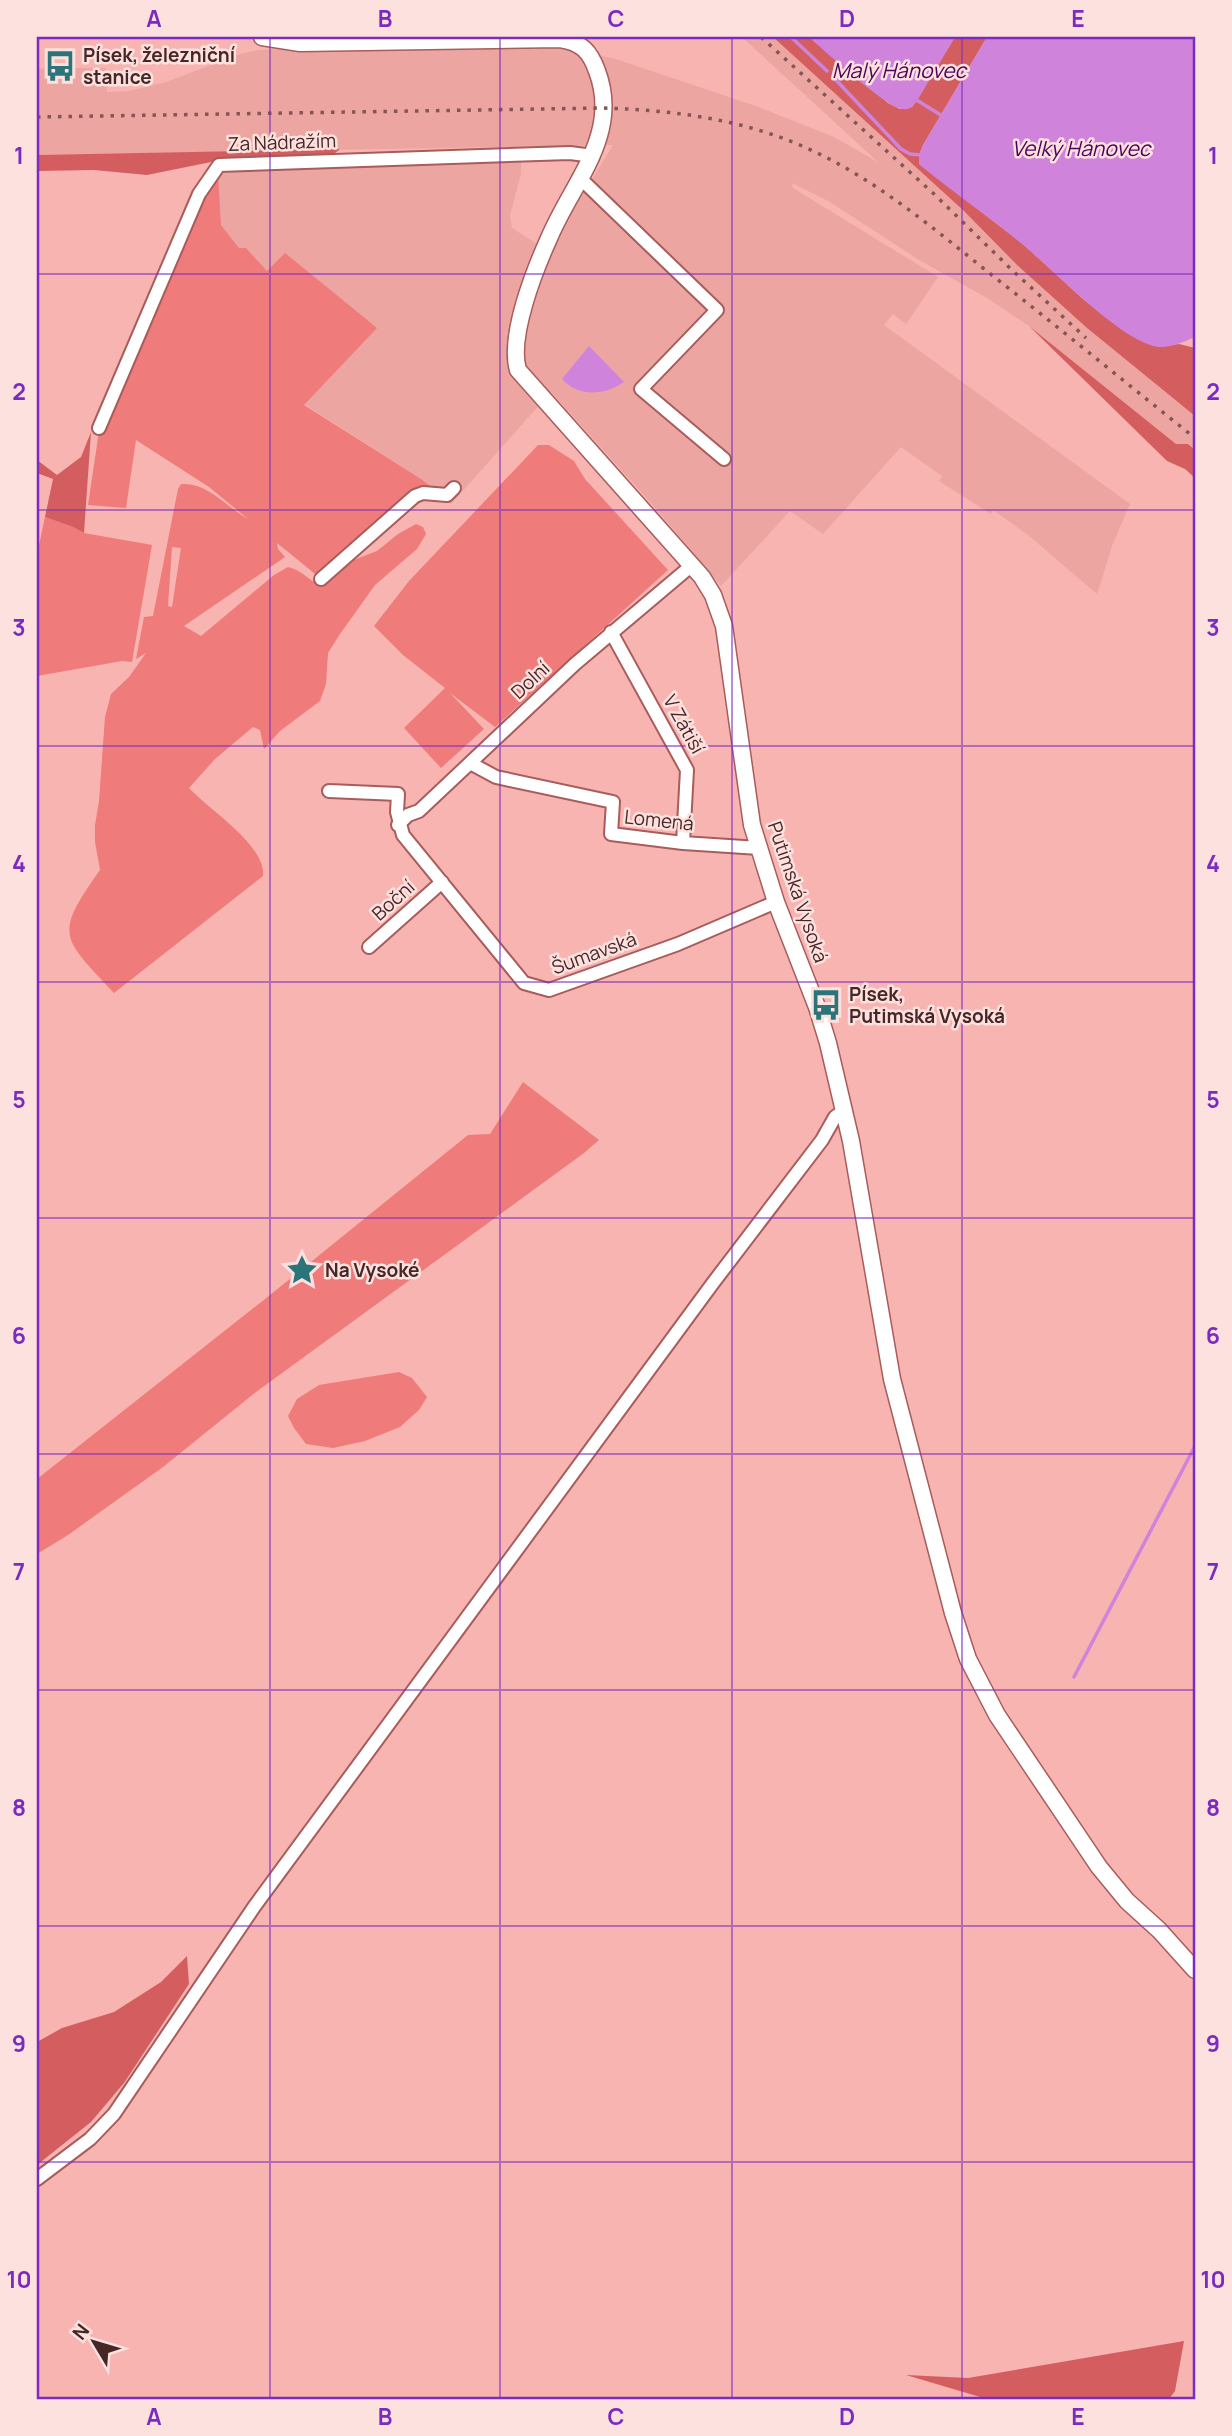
<svg xmlns="http://www.w3.org/2000/svg" width="1232" height="2436" font-family="Manrope,sans-serif">
<style>
.built{fill:#eda5a2}
.green{fill:#ef7b7a;fill-rule:evenodd}
.forest{fill:#d45e5f}
.water{fill:#cf83db}
.lines{fill:none;stroke-linecap:round;stroke-linejoin:round}
.stream{stroke:#cf83db;stroke-width:3.5}
.minor-casing{stroke:#a85c5b;stroke-width:16}
.major-casing{stroke:#a85c5b;stroke-width:19}
.minor{stroke:#fff;stroke-width:12}
.major{stroke:#fff;stroke-width:16}
.rail{stroke:#835655;stroke-width:3.5;stroke-dasharray:3.5 7;stroke-linecap:butt}
.grid{fill:none;stroke:#7b2cbf;stroke-width:2;stroke-opacity:0.55}
.labels{text-anchor:middle;dominant-baseline:central;stroke-width:5;stroke-linejoin:round;paint-order:stroke}
.poi-label{font-size:19px;font-weight:bold;fill:#472626;stroke:#fce1df;text-anchor:start}
.street-label{font-size:19px;fill:#472626;stroke:#fce1df}
.water-label{font-size:21px;font-style:italic;fill:#4e0259;stroke:#fce1df}
.neatline{fill:none;stroke:#7b2cbf;stroke-width:2.5}
.grid-label{font-size:23px;text-anchor:middle;font-weight:bold;fill:#7b2cbf}
</style>
<rect width="100%" height="100%" fill="#f8b4b1"/>
<!-- built -->
<path class="built" d="M742,37H773L964,211L1017,265L1087,328L1195,416V450L1188,444H1176L1029,326L987,298L919,260L830,202L792,183L793,188L938,277L906,324L893,314L884,325L1130,504L1112,546L1097,594L1028,535L993,510L991,514L939,481L942,476L901,447L823,534L790,511L721,586L650,502L551,392L452,503L421,479L304,404L308,274L285,254L267,271L246,248H239L221,225L218,172L227,167L521,158V174L510,215L512,228L548,251L613,145L37,155V69L46,68L47,72L68,68H106L107,92L129,91L166,82L240,54L258,50L316,47L536,45L590,53L619,60L756,106L834,137L878,162Z"/>
<!-- green -->
<path class="green" d="M218,172L221,225L239,248H246L267,271L285,253L377,328L304,405L421,479L452,503L420,500L320,578L277,543L278,549L285,557L184,626L201,636L274,575L288,567C301,570 308,579 320,586L351,561L377,551L398,534L416,524L423,527L426,534L417,549L375,585L340,634L328,653L326,684L320,701L280,731L264,749L260,730L253,727L215,759L189,788C208,809 266,845 263,876L114,993C62,937 53,936 100,870L95,842V825L99,801L105,717L111,694L129,677L146,653L136,659L144,617L153,616L178,489L181,484C209,483 225,506 248,519L209,487L136,440L126,508L88,505L101,418L188,219ZM172,547L181,548L172,607L168,606Z
M538,445H549L574,461L585,479L668,570L495,727L450,693L484,729L441,768L404,728L445,688L403,655L374,626L409,581Z
M45,517L73,527L84,533L152,545L132,662L122,661L37,676V555Z
M523,1082L599,1140L584,1153L256,1392L163,1467L68,1535L37,1554V1479L270,1295L468,1135L490,1134Z
M399,1372L412,1378L427,1397L419,1410L400,1427L365,1441L333,1448L306,1444L294,1428L288,1416L297,1399L319,1385Z"/>
<!-- forest -->
<path class="forest" d="M773,37H809L888,103L900,109L912,107L955,37H987L923,145L919,155V164L1023,244L1083,299L1126,332L1159,347L1179,344L1195,348V416L1087,328L1017,265L964,211Z
M340,149L330,157L221,160L147,175L94,170L37,171V155Z
M1029,326L1176,444H1188L1195,450V478L1185,469L1167,461Z
M91,432L84,533L73,527L45,517L53,479L37,473V460L57,475L81,457Z
M187,1956L189,1984L124,2083L91,2122L37,2165V2042L62,2028L114,2012L161,1982Z
M1184,2341L1175,2391L1169,2399H987L906,2375L968,2378Z"/>
<!-- water -->
<path class="water" d="M809,37H955L917,101C913,106 910,110 903,109C885,107 825,51 809,37Z
M987,37H1195V337C1185,341 1171,348 1159,347C1122,343 1052,268 1022,244C989,216 952,192 919,164V155L923,145Z
M589,346L624,382C605,395 579,398 562,379Z"/>
<g class="lines">
<!-- stream -->
<path class="stream" d="M791,37L827,71
M836,80L901,149L910,154L921,155
M915,99L944,117
M1074,1677L1195,1446"/>
<defs>
<path id="minor" d="M581,179L717,310L641,389L724,459
M99,428L199,194L219,165L570,153L593,156
M321,579L415,496L423,493L447,495L454,488
M611,632L687,770L683,843
M470,763L496,777L613,802L611,834L683,843L759,848
M329,791L398,794L397,812L403,835L524,983L549,990L678,944L776,902
M398,825L408,815L419,811L575,664L691,566
M369,947L442,882
M37,2179L90,2139L114,2114L254,1907L713,1283L822,1140L835,1117L845,1110"/>
<path id="major" d="M262,37L300,43L560,39C581,42 590,51 597,71C621,134 573,182 550,236C535,269 508,336 518,370L702,577L713,595L724,626L752,825L776,902L817,1007L828,1043L851,1141L892,1379L953,1613L968,1659L997,1715L1099,1867L1127,1901L1159,1930L1195,1970"/>
</defs>
<!-- minor casing -->
<use href="#minor" class="minor-casing"/>
<!-- major casing -->
<use href="#major" class="major-casing"/>
<!-- minor -->
<use href="#minor" class="minor"/>
<!-- major -->
<use href="#major" class="major"/>
<!-- rail -->
<path class="rail" d="M761,37L934,194L1012,270L1086,338
M37,117L603,108C669,110 734,118 795,143C868,173 928,224 988,272C1058,327 1126,383 1195,438"/>
</g>
<!-- grid -->
<path class="grid" d="M270,37V2399M500,37V2399M732,37V2399M962,37V2399M37,274H1195M37,510H1195M37,746H1195M37,982H1195M37,1218H1195M37,1454H1195M37,1690H1195M37,1926H1195M37,2162H1195"/>
<!-- icons -->
<defs>
<symbol id="bus-bare" viewBox="-9 -9 18 18"><path d="M-5-6H5V4H4V6H2V4H-2V6H-4V4H-5ZM-3.5-4V0h7V-4ZM-3.5 1.2v1.5H-2V1.2ZM2 1.2v1.5H3.5V1.2Z" fill="#2b757a" stroke="#fce1df" stroke-width="2.5" paint-order="stroke"/></symbol>
<symbol id="sight-bare" viewBox="-9 -9 18 18"><path d="M0-6L1.8-2.2L6-1.7L2.9 1.2L3.7 5.4L0 3.3L-3.7 5.4L-2.9 1.2L-6-1.7L-1.8-2.2Z" fill="#2b757a" stroke="#fce1df" stroke-width="2.5" paint-order="stroke"/></symbol>
</defs>
<g fill-rule="evenodd">
<use href="#bus-bare" x="38" y="44" width="44" height="44"/>
<use href="#bus-bare" x="804" y="983" width="44" height="44"/>
<use href="#sight-bare" x="280" y="1248" width="44" height="44"/>
</g>
<g class="labels">
<!-- poi labels -->
<g class="poi-label">
<text x="83" y="55">Písek, železniční<tspan x="83" dy="22">stanice</tspan></text>
<text x="849" y="994">Písek,<tspan x="849" dy="22">Putimská Vysoká</tspan></text>
<text x="325" y="1270">Na Vysoké</text>
</g>
<!-- street labels -->
<g class="street-label">
<text transform="translate(282 142) rotate(-2)">Za Nádražím</text>
<text transform="translate(530 680) rotate(-43)">Dolní</text>
<text transform="translate(684 724) rotate(61)">V Zátiší</text>
<text transform="translate(659 820) rotate(6)">Lomená</text>
<text transform="translate(798 892) rotate(71)">Putimská Vysoká</text>
<text transform="translate(393 900) rotate(-42)">Boční</text>
<text transform="translate(594 953) rotate(-20)">Šumavská</text>
</g>
<!-- water labels -->
<g class="water-label">
<text x="899" y="70">Malý Hánovec</text>
<text x="1081" y="148">Velký Hánovec</text>
</g>
</g>
<!-- border -->
<rect width="1232" height="2436" fill="none" stroke="#fce1df" stroke-width="77"/>
<!-- north arrow -->
<g transform="translate(94 2342) rotate(308)" stroke="#fce1df" stroke-width="5" paint-order="stroke">
<path d="M0-5L12 26L0 18L-12 26Z" fill="#472626"/>
<text y="-10" font-size="19" font-weight="bold" text-anchor="middle" fill="#472626">N</text>
</g>
<rect x="38" y="38" width="1156" height="2360" class="neatline"/>
<g class="grid-label">
<text x="154" y="27">A</text>
<text x="385" y="27">B</text>
<text x="616" y="27">C</text>
<text x="847" y="27">D</text>
<text x="1078" y="27">E</text>
<text x="19" y="164">1</text>
<text x="1213" y="164">1</text>
<text x="19" y="400">2</text>
<text x="1213" y="400">2</text>
<text x="19" y="636">3</text>
<text x="1213" y="636">3</text>
<text x="19" y="872">4</text>
<text x="1213" y="872">4</text>
<text x="19" y="1108">5</text>
<text x="1213" y="1108">5</text>
<text x="19" y="1344">6</text>
<text x="1213" y="1344">6</text>
<text x="19" y="1580">7</text>
<text x="1213" y="1580">7</text>
<text x="19" y="1816">8</text>
<text x="1213" y="1816">8</text>
<text x="19" y="2052">9</text>
<text x="1213" y="2052">9</text>
<text x="19" y="2288">10</text>
<text x="1213" y="2288">10</text>
<text x="154" y="2425">A</text>
<text x="385" y="2425">B</text>
<text x="616" y="2425">C</text>
<text x="847" y="2425">D</text>
<text x="1078" y="2425">E</text>
</g>
</svg>
